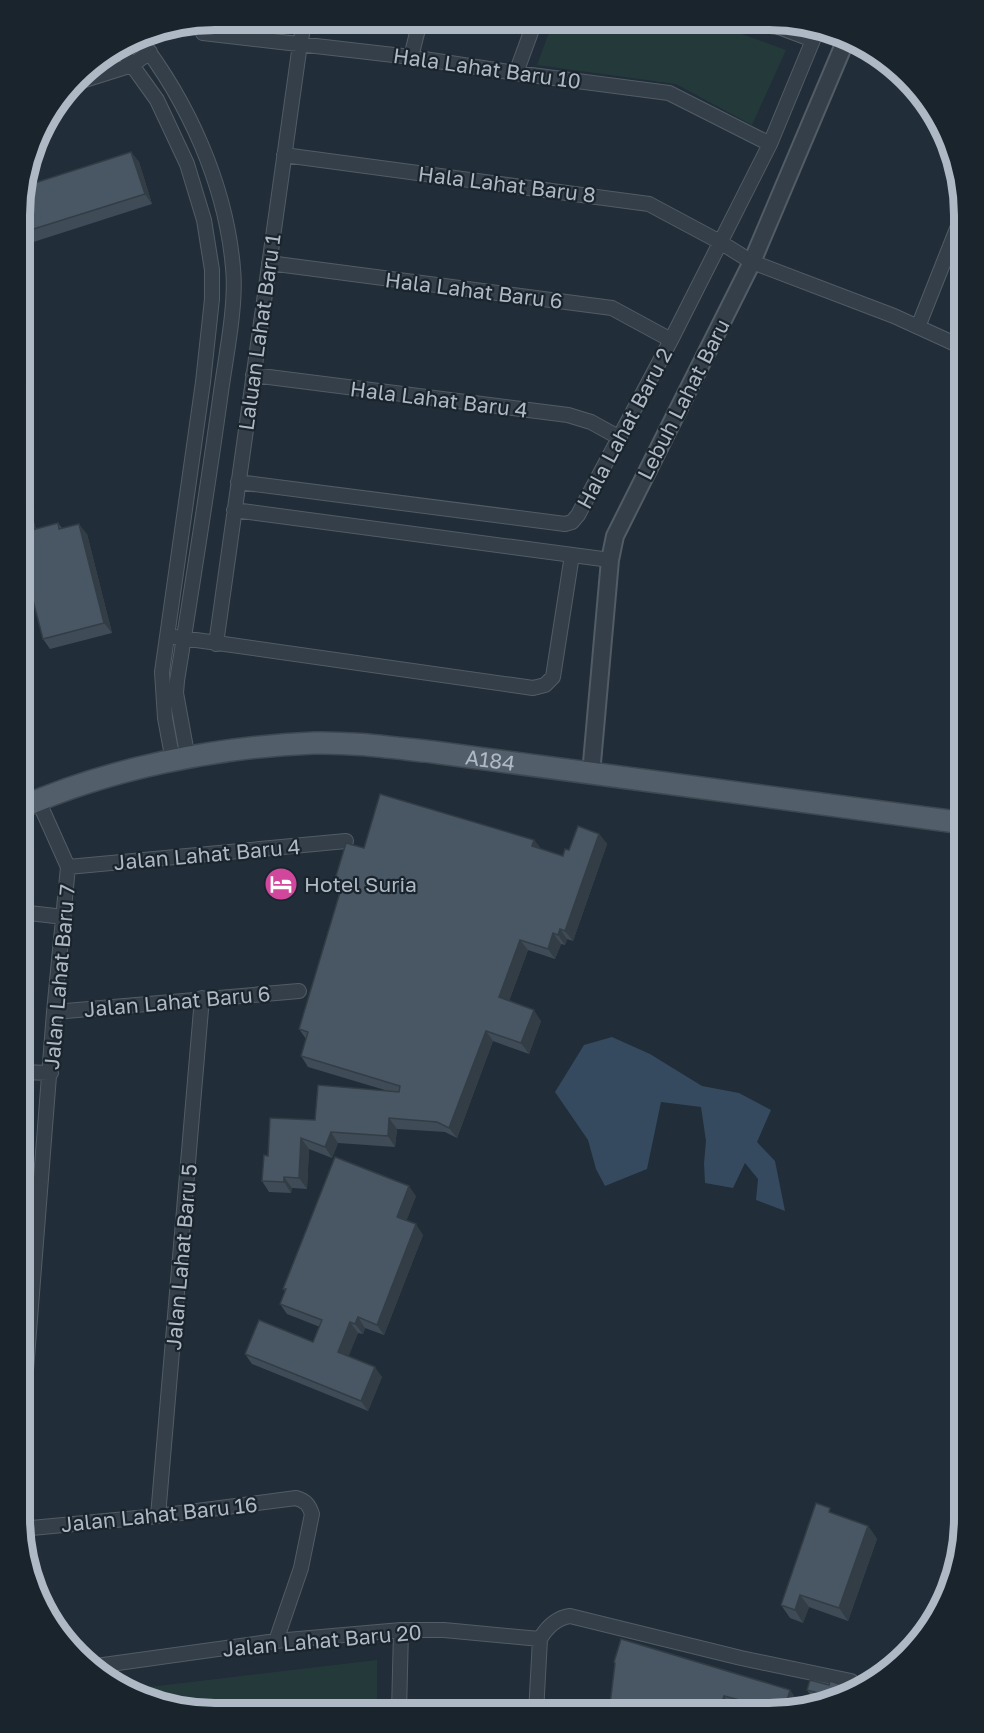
<svg xmlns="http://www.w3.org/2000/svg" width="984" height="1733" font-family="'Golos Text',sans-serif">
<style>
.green{fill:#243a3a}
.water{fill:#354a5f}
.lines{fill:none;stroke-linecap:round;stroke-linejoin:round}
.minor-casing{stroke:#525c66;stroke-width:16}
.tertiary-casing{stroke:#525c66;stroke-width:20}
.primary-casing{stroke:#3e4852;stroke-width:24}
.minor{stroke:#353f49;stroke-width:14}
.tertiary{stroke:#353f49;stroke-width:16}
.primary{stroke:#525e69;stroke-width:21}
.wall{fill:#3f4b56}
.shaded-wall{fill:#333d46}
.building{fill:#495764;stroke:#333d46;stroke-width:1.5}
.labels{text-anchor:middle;dominant-baseline:central;stroke-width:4.5;stroke-linejoin:round;paint-order:stroke}
.street-label{font-size:21px;fill:#afb9c5;stroke:#1a242d}
.poi-label{font-size:21px;fill:#afb9c5;stroke:#1a242d;text-anchor:start}
.rim{fill:none;stroke:#afb9c5;stroke-width:8}
</style>
<rect width="100%" height="100%" fill="#212d38"/>
<!-- green -->
<path class="green" d="M553,22L711,23L786,50L752,125L676,84L537,65Z
M377,1660V1712H189L129,1694L124,1690Z"/>
<!-- water -->
<path class="water" d="M612,1037L650,1054L702,1086L739,1093L771,1110L757,1142L775,1161L785,1211L756,1200L758,1179L745,1163L733,1188L705,1183L704,1163L706,1141L701,1107L661,1102L647,1169L605,1186L596,1169L588,1140L555,1092L584,1045Z"/>
<g class="lines">
<defs>
<path id="minor" d="M198,23L203,33L411,57L516,73L669,93L770,144
M768,23L813,40
M137,36C188,101 226,185 233,268C237,305 225,360 220,399C207,493 192,587 177,681L176,693L188,759
M119,47L157,100L187,164L204,220L212,270V299L203,382L162,672L165,718L173,761
M411,57L420,21
M516,73L535,21
M75,83L132,65L150,52
M284,155L649,204L720,242L752,262L894,316L964,348
M269,263L612,308L671,340
M918,327L964,211
M253,375L568,415L591,422L620,438
M238,482L565,524L572,522L578,515L671,340L770,144L818,28
M234,510L610,560
M175,637L533,688L545,685L553,677L572,555
M216,644L300,44L305,20
M68,867L346,841
M20,912L64,917
M54,1012L299,991
M20,1072L51,1073
M20,1447L54,1012L68,867L38,800
M158,1516L202,998
M21,1529L158,1516L296,1498C306,1501 309,1505 312,1514L301,1568L276,1641
M89,1667L276,1641L401,1630H444L540,1639
M399,1712L401,1630
M536,1713L540,1639C547,1627 556,1618 570,1616L741,1658L851,1681L859,1689"/>
<path id="tertiary" d="M591,774L610,560L615,536L752,262L845,42"/>
<g id="primary">
<path id="s1" d="M20,808C110,768 217,747 314,743C354,742 394,748 433,752L964,823"/>
</g>
</defs>
<!-- minor casing -->
<use href="#minor" class="minor-casing"/>
<!-- tertiary casing -->
<use href="#tertiary" class="tertiary-casing"/>
<!-- primary casing -->
<use href="#primary" class="primary-casing"/>
<!-- minor -->
<use href="#minor" class="minor"/>
<!-- tertiary -->
<use href="#tertiary" class="tertiary"/>
<!-- primary -->
<use href="#primary" class="primary"/>
</g>
<!-- wall -->
<path class="wall" d="M131,152L139,162L152,204L21,246V190Z
M21,514L34,522L36,529L58,523L62,528L87,534L112,633L50,649L43,639L32,596L22,599L21,597Z
M599,834L607,844L573,941L567,939L565,945L561,944L555,959L528,950L509,1001L541,1021L529,1054L493,1041L457,1138L445,1132L397,1129L395,1147L338,1143L332,1158L309,1149L307,1189L292,1188L291,1193L269,1192L262,1181L268,1156L315,1120L388,1091L308,1067L301,1056L306,1039L299,1029L339,895L333,886L364,848L534,840L541,849L563,856L569,850Z
M416,1196L406,1221L423,1235L384,1335L365,1328L363,1334L358,1333L348,1356L382,1377L368,1411L252,1364L245,1354L313,1342L320,1327L287,1314L280,1304L285,1291L283,1289Z
M834,1514L868,1526L877,1539L848,1621L809,1607L803,1623L790,1618L781,1605Z
M614,1662L798,1701L795,1709L769,1713H756L731,1707L615,1664Z
M807,1690L850,1693L824,1703L814,1700Z"/>
<!-- shaded-wall -->
<path class="shaded-wall" d="M131,152L139,162L152,204L145,194Z
M27,512L34,522L39,540L32,530Z
M79,524L87,534L112,633L104,623Z
M599,834L607,844L573,941L565,931Z
M534,840L542,850L532,846Z
M560,929L567,939L565,945L558,935Z
M553,933L561,944L555,959L548,949Z
M520,940L528,950L506,1008L499,997Z
M534,1010L541,1021L529,1054L521,1043Z
M486,1031L493,1041L457,1138L449,1128Z
M389,1118L397,1129L395,1147L388,1136Z
M331,1132L338,1143L332,1158L325,1147Z
M301,1138L309,1149L307,1189L299,1178Z
M284,1177L292,1188L291,1193L284,1182Z
M409,1186L416,1196L404,1227L397,1217Z
M416,1224L423,1235L384,1335L377,1325Z
M358,1317L365,1328L363,1334L355,1324Z
M350,1322L358,1333L346,1363L338,1352Z
M375,1367L382,1377L368,1411L361,1401Z
M868,1526L877,1539L848,1621L839,1608Z
M800,1595L809,1607L803,1623L795,1610Z
M845,1686L850,1693L841,1698Z
M790,1690L798,1701L795,1709L784,1711Z
M724,1696L731,1707L729,1713H719Z"/>
<!-- building -->
<path class="building" d="M131,152L145,194L21,233L22,187Z
M27,512L32,530L58,523L59,529L79,524L104,623L43,639L29,585L21,587V514Z
M380,794L534,840L532,846L563,856L565,849L569,850L578,826L599,834L565,931L560,929L558,935L553,933L548,949L520,940L499,997L534,1010L521,1043L486,1031L449,1128L437,1122L389,1118L388,1136L331,1132L325,1147L301,1138L299,1178L284,1177V1182L262,1181L264,1155L268,1156L270,1118L315,1120L318,1085L399,1092L400,1086L301,1056L308,1032L299,1029L341,889L333,886L346,843L364,848Z
M335,1157L409,1186L397,1217L416,1224L377,1325L358,1317L355,1324L350,1322L338,1352L375,1367L361,1401L245,1354L259,1320L313,1342L322,1320L280,1304L286,1289H283Z
M816,1503L830,1508L829,1512L868,1526L839,1608L800,1595L795,1610L781,1605Z
M621,1639L790,1690L784,1711H782L724,1696L719,1713H609L615,1663L614,1662Z
M810,1680L829,1685L830,1681L845,1686L841,1698L832,1703L824,1704L826,1695L807,1690Z"/>
<!-- icons -->
<defs>
<symbol id="hotel-disc" viewBox="-11 -11 22 22"><circle r="9.5" fill="#d1479c" stroke="#1a242d"/><path d="M-6-4.5h1.5V1H6V5H4.5V3h-9V5H-6ZM-4 0a1.8 1.8 0 1 1 3.6 0ZM.5 0V-2.5h3Q6-2.5 6 0Z" fill="#fff"/></symbol>
</defs>
<g fill-rule="evenodd">
<use href="#hotel-disc" x="262" y="865" width="38" height="38"/>
</g>
<g class="labels">
<!-- street labels -->
<g class="street-label">
<text transform="translate(487 68) rotate(8)">Hala Lahat Baru 10</text>
<text transform="translate(507 184) rotate(7)">Hala Lahat Baru 8</text>
<text transform="translate(474 290) rotate(7)">Hala Lahat Baru 6</text>
<text transform="translate(259 332) rotate(-82)">Laluan Lahat Baru 1</text>
<text transform="translate(439 399) rotate(7)">Hala Lahat Baru 4</text>
<text transform="translate(683 399) rotate(-63)">Lebuh Lahat Baru</text>
<text transform="translate(624 428) rotate(-62)">Hala Lahat Baru 2</text>
<text stroke="none"><textPath href="#s1" startOffset="480">A184</textPath></text>
<text transform="translate(207 854) rotate(-5)">Jalan Lahat Baru 4</text>
<text transform="translate(59 977) rotate(-85)">Jalan Lahat Baru 7</text>
<text transform="translate(177 1001) rotate(-5)">Jalan Lahat Baru 6</text>
<text transform="translate(181 1257) rotate(-85)">Jalan Lahat Baru 5</text>
<text transform="translate(159 1514) rotate(-6)">Jalan Lahat Baru 16</text>
<text transform="translate(322 1640) rotate(-5)">Jalan Lahat Baru 20</text>
</g>
<!-- poi labels -->
<g class="poi-label">
<text x="304" y="884">Hotel Suria</text>
</g>
</g>
<!-- crop -->
<path d="M0 0H984V1733H0ZM215 30H769A185 185 0 0 1 954 215V1518A185 185 0 0 1 769 1703H215A185 185 0 0 1 30 1518V215A185 185 0 0 1 215 30Z" fill="#1a242d" fill-rule="evenodd"/>
<path class="rim" d="M215 30H769A185 185 0 0 1 954 215V1518A185 185 0 0 1 769 1703H215A185 185 0 0 1 30 1518V215A185 185 0 0 1 215 30Z"/>
</svg>
